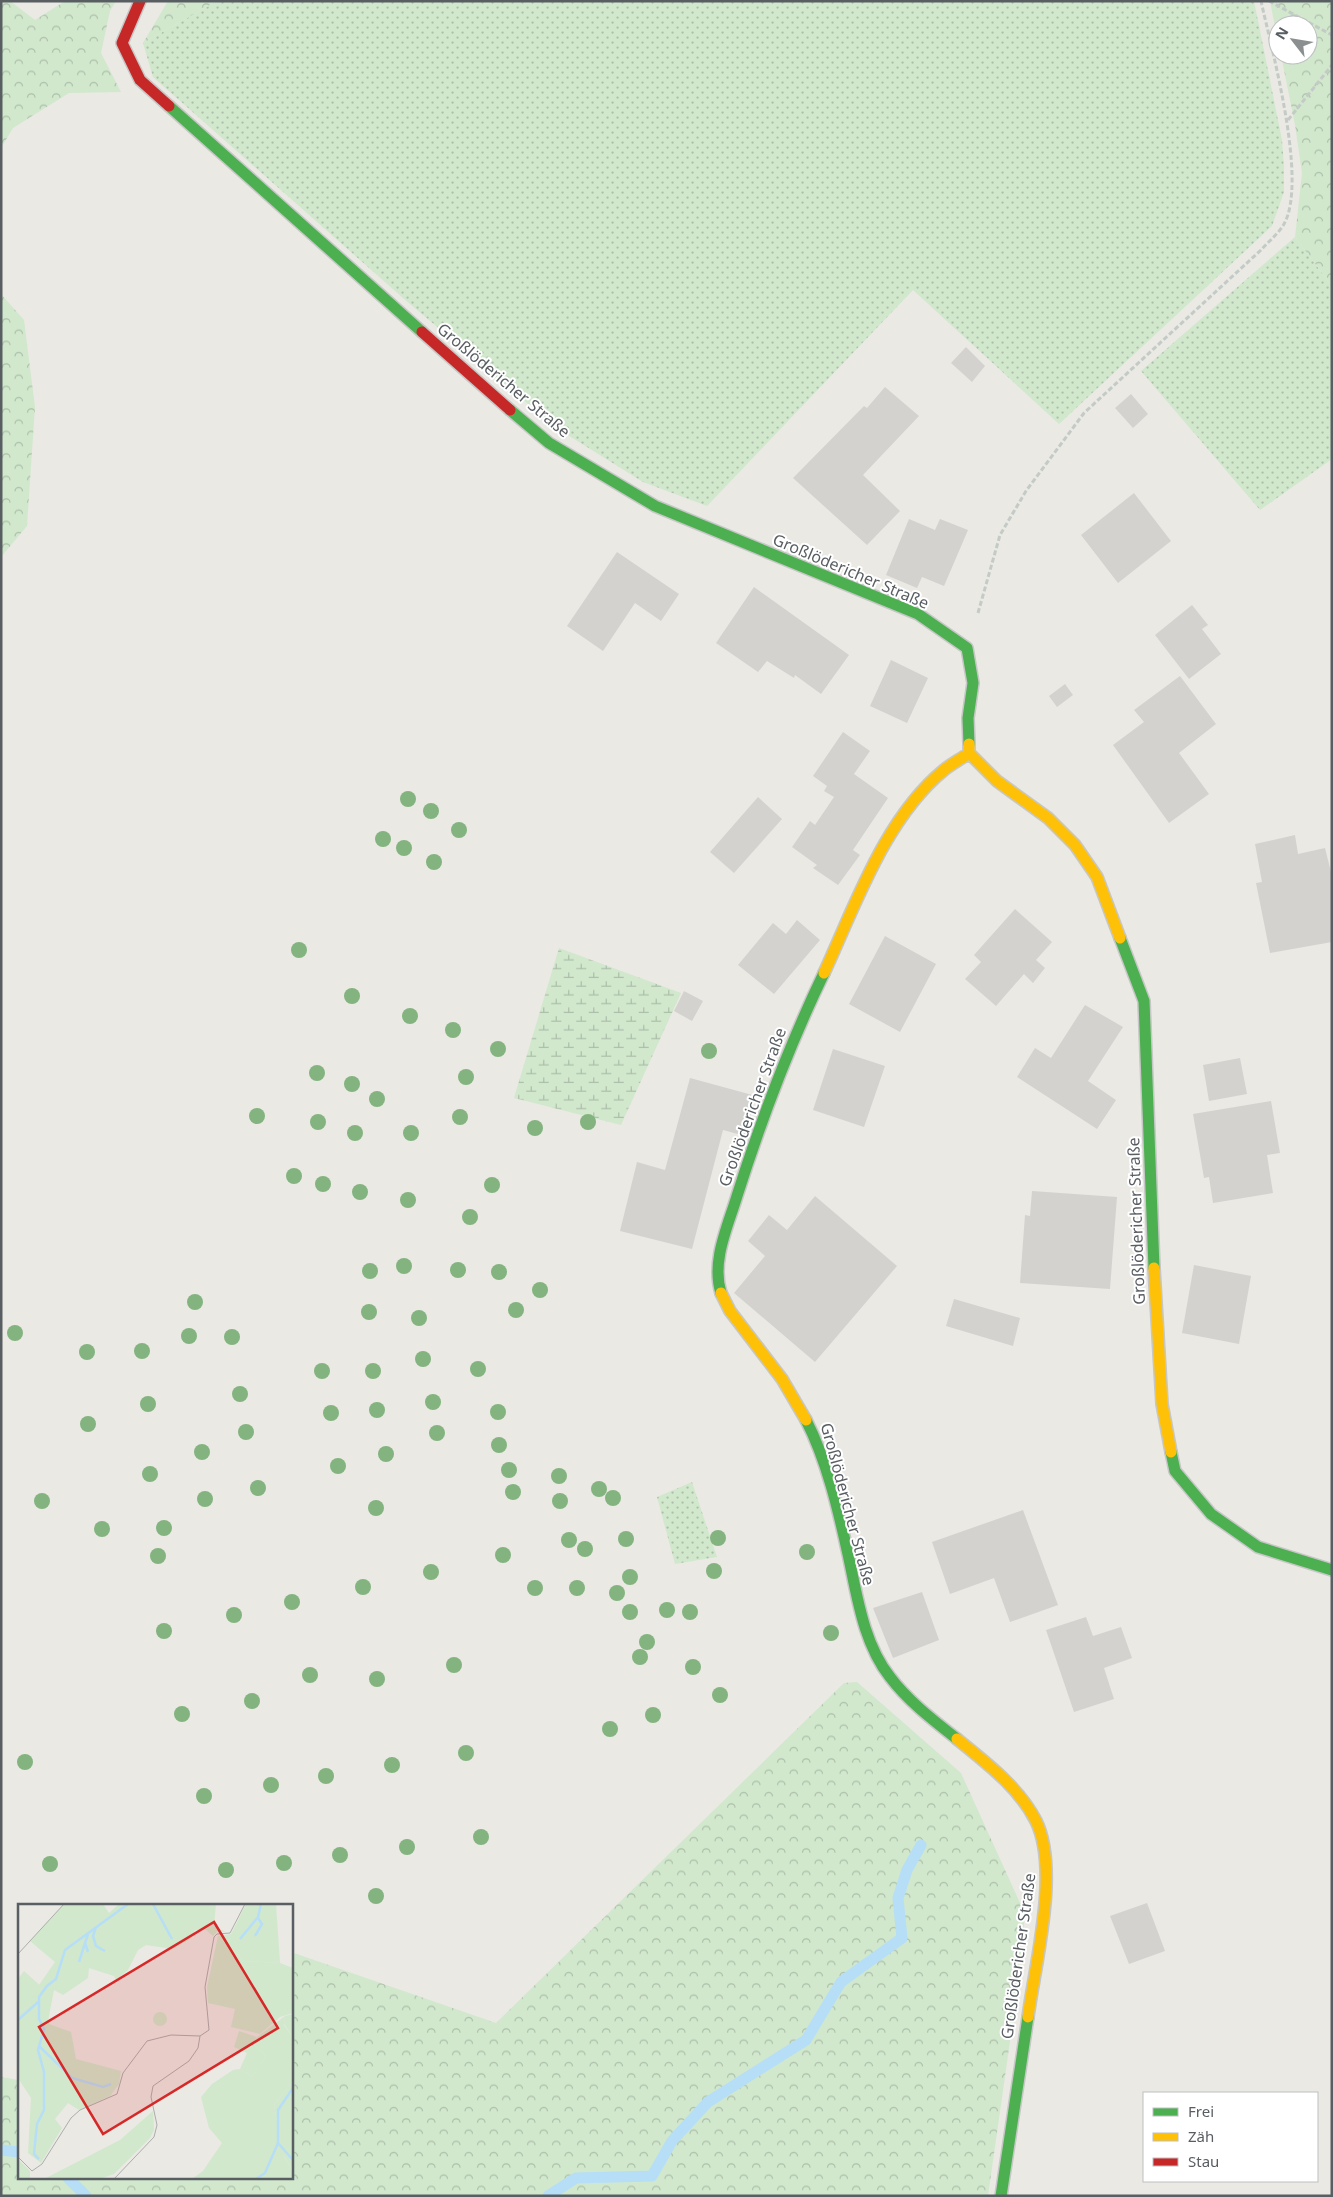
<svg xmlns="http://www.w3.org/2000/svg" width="1333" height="2197" font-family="'Noto Sans',sans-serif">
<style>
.grass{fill:url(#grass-dots)}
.forest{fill:url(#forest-crowns)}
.wetland{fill:url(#wetland-marsh)}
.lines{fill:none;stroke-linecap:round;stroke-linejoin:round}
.stream{stroke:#b6def7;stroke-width:11}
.building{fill:#d4d2cf}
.fast-casing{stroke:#c6c7c6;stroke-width:14}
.slow-casing{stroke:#c6c7c6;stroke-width:14}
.jam-casing{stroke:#c6c7c6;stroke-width:14}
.path{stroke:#c4cbc7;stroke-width:3;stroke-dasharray:5 2.5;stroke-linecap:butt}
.fast{stroke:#4caf50;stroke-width:11}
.slow{stroke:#ffc107;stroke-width:11}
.jam{stroke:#c62828;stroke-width:11}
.tree{fill:#83b37f}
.labels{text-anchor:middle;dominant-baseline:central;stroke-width:4;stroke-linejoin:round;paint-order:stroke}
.street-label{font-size:16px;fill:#595e63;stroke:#fff}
.inset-river{fill:none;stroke:#b6def7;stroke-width:2.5}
.inset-road{fill:none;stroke:#acadac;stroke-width:1}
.view{fill:#d62828;fill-opacity:0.15;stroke:#d62828;stroke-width:2.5}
.inset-edge{fill:none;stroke:#595e63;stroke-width:2.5}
</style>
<defs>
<pattern id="grass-dots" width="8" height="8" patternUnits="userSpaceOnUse" patternTransform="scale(1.25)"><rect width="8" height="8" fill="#d1e8cd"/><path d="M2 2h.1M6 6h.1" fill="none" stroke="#adbfaa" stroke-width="1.8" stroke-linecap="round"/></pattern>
<pattern id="forest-crowns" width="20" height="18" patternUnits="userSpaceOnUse" patternTransform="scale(1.25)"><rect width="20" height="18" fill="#d1e8cd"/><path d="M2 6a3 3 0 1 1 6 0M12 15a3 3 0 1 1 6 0" fill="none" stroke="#adbfaa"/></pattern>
<pattern id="wetland-marsh" width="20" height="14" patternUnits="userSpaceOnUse" patternTransform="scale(1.25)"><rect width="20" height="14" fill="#d1e8cd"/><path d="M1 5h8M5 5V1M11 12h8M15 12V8" fill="none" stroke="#adbfaa"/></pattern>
</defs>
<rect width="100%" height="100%" fill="#eae9e4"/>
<!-- grass -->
<path class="grass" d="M217,1H1254L1282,140L1284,167V192L1272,226L1059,424L913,290L707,506L643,482L555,427L403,298L153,77L143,43Z
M1295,237L1332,286V459L1260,510L1141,371Z
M692,1482L717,1557L675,1564L657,1497Z"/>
<!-- forest -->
<path class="forest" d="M1,1H10L35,20L65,1H116L110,11L101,53L121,92L69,93L13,128L1,148Z
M168,1H217L143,43Z
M1270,1H1332V286L1295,237L1302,173L1295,125L1281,55H1308V25H1278V42Z
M1,294L24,320L35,407L27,526L1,557Z
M857,1682L961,1773L1025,1914L1016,1999L988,2196H1V2077L19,2080V2178H291V1952L496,2023L844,1683Z"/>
<!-- wetland -->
<path class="wetland" d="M559,948L681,993L621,1125L514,1098Z"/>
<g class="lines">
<!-- stream -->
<path class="stream" d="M1,2150L19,2152
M68,2178L86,2196
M548,2196L576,2178L652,2176L672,2141L708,2102L806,2040L841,1982L902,1938L898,1898L907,1870L921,1845"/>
</g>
<!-- building -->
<path class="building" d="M966,347L985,366L972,382L951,363Z
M885,387L919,416L863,475L900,511L867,545L793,478L864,406L867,408Z
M1131,394L1148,414L1133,428L1115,408Z
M1134,493L1171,541L1118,583L1081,535Z
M909,519L935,530L940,519L968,530L944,586L922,577L917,588L886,575Z
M617,552L679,594L661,621L635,603L603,651L567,626Z
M754,587L849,655L821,694L795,675L794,678L767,661L758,672L716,643Z
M1192,605L1208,625L1202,629L1221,654L1189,679L1155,635Z
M891,660L928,678L907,723L870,706Z
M1180,676L1216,724L1179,753L1209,794L1169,823L1113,745L1144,722L1134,710Z
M1065,684L1073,695L1057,707L1049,696Z
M843,732L870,751L854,774L888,798L853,850L860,855L838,885L813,868L817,865L792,847L810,821L815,825L834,797L824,791L827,786L813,776Z
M758,797L782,819L734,873L710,852Z
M1295,835L1298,854L1325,848L1332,876V942L1270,953L1256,883L1262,882L1255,844Z
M1015,909L1052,942L1036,960L1045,968L1033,983L1024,974L996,1006L965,979L981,962L974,955Z
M797,920L820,940L774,994L738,965L773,923L786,934Z
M885,936L936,964L900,1032L849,1004Z
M684,991L703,1001L692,1021L674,1011Z
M1085,1005L1123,1027L1088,1081L1116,1100L1097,1129L1017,1077L1035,1048L1051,1058Z
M833,1049L885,1066L864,1127L813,1110Z
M1240,1058L1247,1094L1209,1101L1203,1065Z
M690,1078L756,1096L745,1136L723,1130L692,1249L620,1231L637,1162L665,1170Z
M1271,1101L1280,1153L1267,1155L1273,1193L1213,1203L1209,1177L1204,1178L1193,1114Z
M1032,1191L1117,1197L1110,1289L1020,1283L1025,1215L1030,1216Z
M815,1196L897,1266L815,1362L734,1293L765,1256L748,1241L769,1215L787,1230Z
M1194,1265L1251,1276L1239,1344L1182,1333Z
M954,1299L1020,1318L1013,1346L946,1326Z
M1023,1510L1058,1605L1010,1622L994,1578L950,1594L932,1542Z
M922,1592L939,1640L893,1658L873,1608Z
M1086,1617L1093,1636L1121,1627L1132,1658L1104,1668L1114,1699L1074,1712L1046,1630Z
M1147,1903L1165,1951L1129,1964L1110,1916Z"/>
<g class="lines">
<defs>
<path id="fast" d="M169,106L422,332
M510,410L549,443L655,506L918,614L967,648L973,683L968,718L969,744
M1120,938L1144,1001L1154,1268
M721,1293C711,1261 728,1226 737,1196C761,1120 789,1046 824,973
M806,1420C827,1461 838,1509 848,1554C857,1595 863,1643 890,1677C908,1701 933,1720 957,1739
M1171,1452L1175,1471L1211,1514L1258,1547L1332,1570
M1001,2196L1028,2017"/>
<path id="slow" d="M969,744V753L997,781L1048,818L1075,845L1097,877L1120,938
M824,973C855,906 885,818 944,770C951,764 961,759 969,753
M1154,1268L1162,1404L1171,1452
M721,1293L730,1311L782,1379L806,1420
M957,1739C985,1762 1019,1787 1036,1821C1060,1870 1035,1964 1028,2017"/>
<path id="jam" d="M140,1L122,43L140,80L169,106
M422,332L510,410"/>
</defs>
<!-- fast casing -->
<use href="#fast" class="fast-casing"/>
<!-- slow casing -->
<use href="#slow" class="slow-casing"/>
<!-- jam casing -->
<use href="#jam" class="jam-casing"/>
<!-- path -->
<path class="path" d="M1269,1L1332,35
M1288,120L1332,65
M978,613L1000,535L1026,491L1084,413L1261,250C1268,242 1279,233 1284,224C1308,181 1272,51 1261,1"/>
<!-- fast -->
<use href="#fast" class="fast"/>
<!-- slow -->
<use href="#slow" class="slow"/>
<!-- jam -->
<use href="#jam" class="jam"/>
</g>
<!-- trees -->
<g class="tree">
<circle cx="408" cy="799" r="8"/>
<circle cx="431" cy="811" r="8"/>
<circle cx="459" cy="830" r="8"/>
<circle cx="383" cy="839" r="8"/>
<circle cx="404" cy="848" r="8"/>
<circle cx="434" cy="862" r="8"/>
<circle cx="299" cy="950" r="8"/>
<circle cx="352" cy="996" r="8"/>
<circle cx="410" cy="1016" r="8"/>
<circle cx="453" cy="1030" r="8"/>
<circle cx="498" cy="1049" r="8"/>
<circle cx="709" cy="1051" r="8"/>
<circle cx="317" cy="1073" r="8"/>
<circle cx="466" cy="1077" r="8"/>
<circle cx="352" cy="1084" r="8"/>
<circle cx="377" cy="1099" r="8"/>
<circle cx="257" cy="1116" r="8"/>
<circle cx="460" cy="1117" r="8"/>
<circle cx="318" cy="1122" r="8"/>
<circle cx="588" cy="1122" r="8"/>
<circle cx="535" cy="1128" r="8"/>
<circle cx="355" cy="1133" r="8"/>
<circle cx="411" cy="1133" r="8"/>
<circle cx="294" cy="1176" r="8"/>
<circle cx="323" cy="1184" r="8"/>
<circle cx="492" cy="1185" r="8"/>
<circle cx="360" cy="1192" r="8"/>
<circle cx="408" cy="1200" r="8"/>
<circle cx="470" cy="1217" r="8"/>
<circle cx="404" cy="1266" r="8"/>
<circle cx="458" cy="1270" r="8"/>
<circle cx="370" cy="1271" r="8"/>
<circle cx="499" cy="1272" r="8"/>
<circle cx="540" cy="1290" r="8"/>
<circle cx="195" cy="1302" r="8"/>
<circle cx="516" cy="1310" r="8"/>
<circle cx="369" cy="1312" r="8"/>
<circle cx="419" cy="1318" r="8"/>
<circle cx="15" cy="1333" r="8"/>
<circle cx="189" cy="1336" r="8"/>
<circle cx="232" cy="1337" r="8"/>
<circle cx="142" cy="1351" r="8"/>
<circle cx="87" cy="1352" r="8"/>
<circle cx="423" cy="1359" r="8"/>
<circle cx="478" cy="1369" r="8"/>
<circle cx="322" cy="1371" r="8"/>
<circle cx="373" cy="1371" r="8"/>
<circle cx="240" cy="1394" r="8"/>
<circle cx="433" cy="1402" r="8"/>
<circle cx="148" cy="1404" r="8"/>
<circle cx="377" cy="1410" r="8"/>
<circle cx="498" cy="1412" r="8"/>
<circle cx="331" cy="1413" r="8"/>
<circle cx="88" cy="1424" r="8"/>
<circle cx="246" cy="1432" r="8"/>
<circle cx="437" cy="1433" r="8"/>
<circle cx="499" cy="1445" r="8"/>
<circle cx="202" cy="1452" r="8"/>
<circle cx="386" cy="1454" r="8"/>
<circle cx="338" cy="1466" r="8"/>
<circle cx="509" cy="1470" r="8"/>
<circle cx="150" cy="1474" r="8"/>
<circle cx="559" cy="1476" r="8"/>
<circle cx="258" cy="1488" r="8"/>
<circle cx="599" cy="1489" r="8"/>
<circle cx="513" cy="1492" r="8"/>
<circle cx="613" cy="1498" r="8"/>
<circle cx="205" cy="1499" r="8"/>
<circle cx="42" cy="1501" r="8"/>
<circle cx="560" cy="1501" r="8"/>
<circle cx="376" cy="1508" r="8"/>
<circle cx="164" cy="1528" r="8"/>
<circle cx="102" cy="1529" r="8"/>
<circle cx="718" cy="1538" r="8"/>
<circle cx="626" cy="1539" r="8"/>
<circle cx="569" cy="1540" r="8"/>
<circle cx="585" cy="1549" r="8"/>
<circle cx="807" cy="1552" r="8"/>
<circle cx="503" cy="1555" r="8"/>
<circle cx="158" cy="1556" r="8"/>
<circle cx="714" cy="1571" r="8"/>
<circle cx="431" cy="1572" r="8"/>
<circle cx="630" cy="1577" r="8"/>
<circle cx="363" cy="1587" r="8"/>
<circle cx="535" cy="1588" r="8"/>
<circle cx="577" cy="1588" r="8"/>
<circle cx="617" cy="1593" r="8"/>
<circle cx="292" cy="1602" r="8"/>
<circle cx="667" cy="1610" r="8"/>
<circle cx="630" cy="1612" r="8"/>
<circle cx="690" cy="1612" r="8"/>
<circle cx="234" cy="1615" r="8"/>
<circle cx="164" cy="1631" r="8"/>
<circle cx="831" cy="1633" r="8"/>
<circle cx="647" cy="1642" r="8"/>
<circle cx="640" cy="1657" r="8"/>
<circle cx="454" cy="1665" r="8"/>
<circle cx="693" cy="1667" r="8"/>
<circle cx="310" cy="1675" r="8"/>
<circle cx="377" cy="1679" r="8"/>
<circle cx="720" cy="1695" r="8"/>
<circle cx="252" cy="1701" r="8"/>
<circle cx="182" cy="1714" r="8"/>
<circle cx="653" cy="1715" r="8"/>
<circle cx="610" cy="1729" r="8"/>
<circle cx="466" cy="1753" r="8"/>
<circle cx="25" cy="1762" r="8"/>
<circle cx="392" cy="1765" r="8"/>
<circle cx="326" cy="1776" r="8"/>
<circle cx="271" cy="1785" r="8"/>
<circle cx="204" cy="1796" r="8"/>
<circle cx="481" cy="1837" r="8"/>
<circle cx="407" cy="1847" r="8"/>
<circle cx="340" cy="1855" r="8"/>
<circle cx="284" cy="1863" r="8"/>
<circle cx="50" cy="1864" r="8"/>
<circle cx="226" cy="1870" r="8"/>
<circle cx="376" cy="1896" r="8"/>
</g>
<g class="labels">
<!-- street labels -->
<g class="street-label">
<text transform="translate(504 380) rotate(40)">Großlödericher Straße</text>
<text transform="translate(851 571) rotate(23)">Großlödericher Straße</text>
<text transform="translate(752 1107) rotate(-70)">Großlödericher Straße</text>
<text transform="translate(1136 1221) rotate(-92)">Großlödericher Straße</text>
<text transform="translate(848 1504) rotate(75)">Großlödericher Straße</text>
<text transform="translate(1018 1956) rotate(-82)">Großlödericher Straße</text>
</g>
</g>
<!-- overview -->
<g transform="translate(18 1904)">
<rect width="275" height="275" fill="#eae9e4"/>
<path d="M200,32L226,57L262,59L275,64V109L262,113L242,130L213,123L217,105L190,99L189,83ZM6,67L27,86L0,110V75ZM275,110V133L266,120L267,112ZM221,127L239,133L236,141L248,152L234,173L222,165L229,149L216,143ZM275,177V209L269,222L259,218L256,201ZM135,207L136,226L132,234L96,270L81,275H26L102,236ZM265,251L275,267V275H264ZM0,255L12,267V275H0Z" fill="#d1e8cd"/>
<path d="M46,0H85L91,9L101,0H198L196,22L208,28L200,27L195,32L187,25L177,26L172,35L155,45L128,41L120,46L110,66L98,76L96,72L71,64L70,74L45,91L36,86L30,117L31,120L53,128L58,155L103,167L101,180L92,192L61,206L50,199L37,215L44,224L23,259L10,249L13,194L0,174V110L26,86L21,81L37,58L12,37ZM228,0H258L262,59L226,57L200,32L213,30ZM267,112L266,121L275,133V177L256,201L259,218L269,221L275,209V267L266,252L264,275H174L185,267L204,239L191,224L183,193L194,180L215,166L222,165L234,173L248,152L236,141L239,133Z" fill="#d1e8cd"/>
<path d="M135 115a7 7 0 1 1 14 0a7 7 0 1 1-14 0Z" fill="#d1e8cd"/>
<path class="inset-river" d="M135,0L154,35M78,23L75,32L78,42L87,47M237,32L244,20L240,14M222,35L240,13L243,0M70,48L67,39L70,30M61,58L67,39M0,116L20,98M21,142L54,174L85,183L93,180M275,184L260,206V239L275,256M21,255L16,250L19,220L26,206V168L20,146L26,125L21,115V93L29,82L38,75L47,46L110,0M238,275L247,269L260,239"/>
<path class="inset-road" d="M0,50L46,0M0,253L14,267L24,260L53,214L62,206L99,190L105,169L129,137L153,131L182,132M96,275L136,233L139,221L133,193L135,182L171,157L180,144L182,132L191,126L187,83L196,33L199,30L212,29L227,0"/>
<path class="view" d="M196,18L260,124L85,230L21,123Z"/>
<rect width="275" height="275" class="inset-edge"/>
</g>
<!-- border -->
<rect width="1333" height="2197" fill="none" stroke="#595e63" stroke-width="5"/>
<!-- legend -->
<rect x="1143" y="2092" width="175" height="90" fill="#ffffff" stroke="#bdbfc1"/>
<rect x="1153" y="2108" width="25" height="8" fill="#4caf50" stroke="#bdbfc1"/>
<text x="1188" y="2117" font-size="15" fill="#595e63">Frei</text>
<rect x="1153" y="2133" width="25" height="8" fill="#ffc107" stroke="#bdbfc1"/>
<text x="1188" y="2142" font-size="15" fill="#595e63">Zäh</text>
<rect x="1153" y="2158" width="25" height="8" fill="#c62828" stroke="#bdbfc1"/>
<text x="1188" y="2167" font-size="15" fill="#595e63">Stau</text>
<!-- north arrow -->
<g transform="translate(1293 40) rotate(301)"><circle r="24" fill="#ffffff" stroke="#bdbfc1"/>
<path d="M0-4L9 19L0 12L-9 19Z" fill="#8c8f90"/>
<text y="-8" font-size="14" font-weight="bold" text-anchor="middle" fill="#595e63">N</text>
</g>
</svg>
